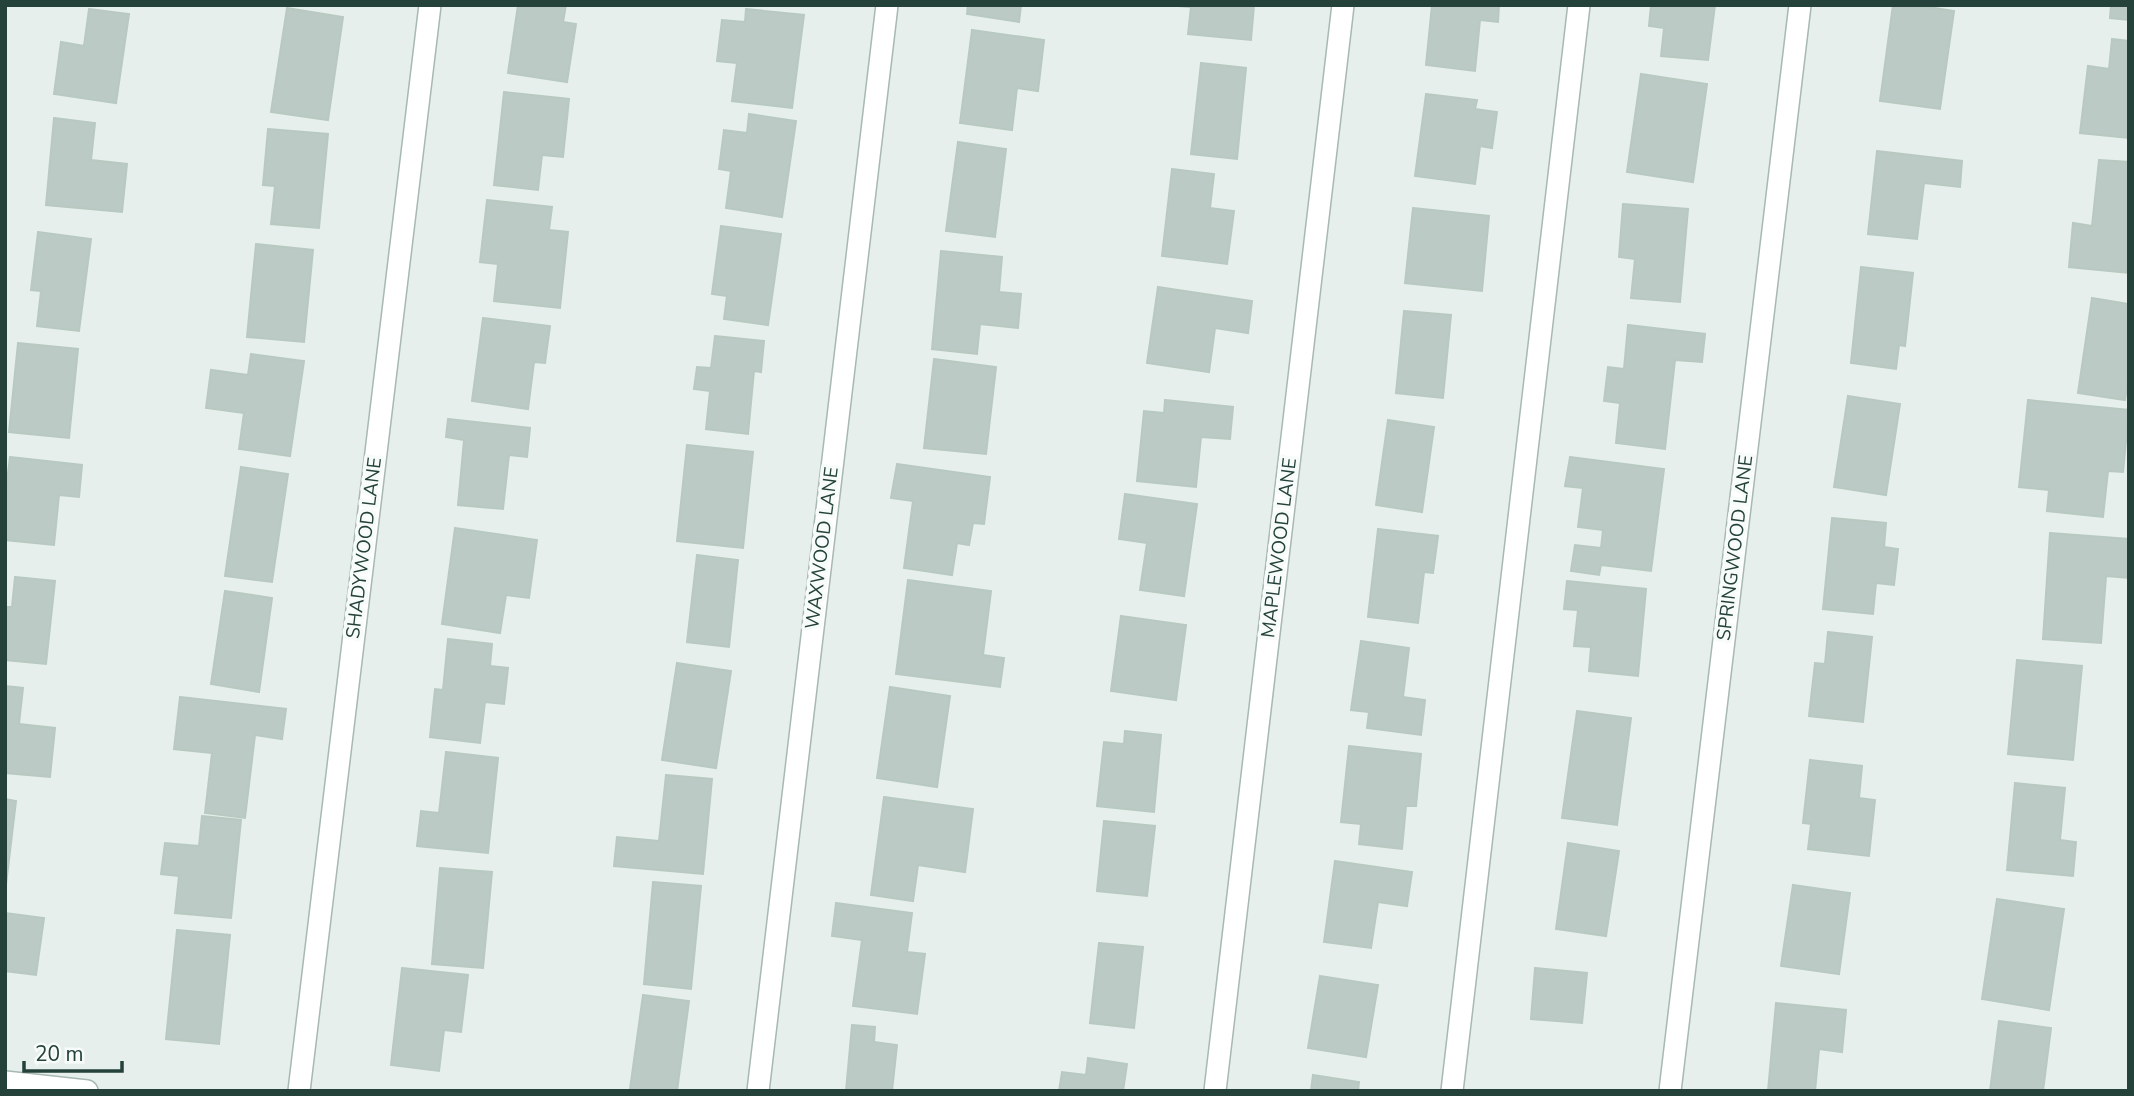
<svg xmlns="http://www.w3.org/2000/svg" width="2134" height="1096" font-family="'Nunito Sans',sans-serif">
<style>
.building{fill:#bbcac4;stroke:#b8c9c2;stroke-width:2}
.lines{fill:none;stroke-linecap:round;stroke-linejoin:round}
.minor-casing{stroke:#a8b8b2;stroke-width:24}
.minor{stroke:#fff;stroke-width:21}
.labels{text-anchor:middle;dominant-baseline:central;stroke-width:7;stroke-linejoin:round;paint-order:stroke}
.street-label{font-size:19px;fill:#24423a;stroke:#f7fbf9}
</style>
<rect width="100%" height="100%" fill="#e6efeb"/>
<!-- building -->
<path class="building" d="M518,5H566L563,22L576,24L567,82L508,73Z
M968,5H1021L1019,22L967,14Z
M1254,5L1251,40L1188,34L1191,7L1178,6Z
M1432,5H1499L1498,22L1480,20L1475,71L1426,65Z
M1651,5H1715L1708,60L1661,56L1664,28L1649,26Z
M1893,5H1916L1954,11L1940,109L1880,101Z
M2111,5H2129V20L2110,18Z
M287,8L343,17L328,120L271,112Z
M89,9L129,14L116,103L54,94L61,42L84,46Z
M746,9L804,15L792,108L732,101L737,63L717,61L722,20L745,22Z
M972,30L1044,40L1038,91L1017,88L1012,130L960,123Z
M2112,39L2129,41V138L2080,133L2088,66L2109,69Z
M1201,63L1246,68L1237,159L1191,154Z
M1641,74L1707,84L1693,182L1627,172Z
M504,92L569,99L563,157L542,155L538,190L494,185Z
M1426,94L1477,100L1475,109L1497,112L1492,148L1480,146L1475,184L1415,176Z
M749,114L796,121L782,217L726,208L731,171L719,169L724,130L747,133Z
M54,118L95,123L91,160L127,164L122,212L46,205Z
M268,129L328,134L319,228L271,224L275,186L263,185Z
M958,142L1006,149L995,237L946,231Z
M1877,151L1962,161L1960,187L1924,183L1917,239L1868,234Z
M2099,160L2129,162V273L2069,267L2073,223L2092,226Z
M1172,169L1214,174L1210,208L1234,211L1227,264L1162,256Z
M487,200L552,207L549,230L568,232L560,308L494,301L498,264L480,262Z
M1623,204L1688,209L1680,302L1631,298L1635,259L1619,257Z
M1413,208L1489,216L1482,291L1405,283Z
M721,226L781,234L768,325L724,319L727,296L712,294Z
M38,232L91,239L79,331L37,326L41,291L31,290Z
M256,244L313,250L304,342L247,337Z
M941,251L1002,257L999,292L1021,294L1018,328L980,324L977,354L932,349Z
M1861,267L1913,273L1905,346L1899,345L1896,369L1851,363Z
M1158,287L1252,301L1248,333L1215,328L1209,372L1147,363Z
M2092,298L2129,304V373L2125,400L2078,393Z
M1404,311L1451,315L1443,398L1396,393Z
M483,318L550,326L545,363L534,362L528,409L472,401Z
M1628,325L1705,334L1702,362L1675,360L1665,449L1616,443L1620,403L1604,401L1608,367L1624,369Z
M715,336L764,341L761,372L754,371L748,434L706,429L710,391L694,389L697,367L711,368Z
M18,343L78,349L69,438L9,432Z
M251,354L304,361L290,456L239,449L244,413L206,408L211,370L248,375Z
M934,359L996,367L986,454L924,448Z
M1848,396L1900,404L1886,495L1834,487Z
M1165,400L1233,407L1230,439L1201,437L1196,487L1137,481L1144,411L1164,413Z
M2028,400L2129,410L2123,472L2108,471L2103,517L2047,511L2049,490L2019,487Z
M448,419L530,428L527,457L509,455L503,509L458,505L464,440L446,437Z
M1388,420L1434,427L1422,512L1376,505Z
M687,445L753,452L743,548L677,541Z
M10,457L82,465L79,497L59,495L54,545L5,540V497Z
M1570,457L1664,469L1651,571L1601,565L1599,575L1571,571L1575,545L1601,548L1603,530L1578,527L1583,488L1565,486Z
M897,464L990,477L984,524L973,523L969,545L957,543L952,575L904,568L913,501L891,498Z
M241,467L288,474L272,582L225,576Z
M1125,494L1197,504L1184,596L1140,590L1147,543L1119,539Z
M1832,518L1886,523L1884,547L1898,549L1894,585L1876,583L1873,614L1823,609Z
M455,528L537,540L529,598L506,595L500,633L442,624Z
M1378,529L1438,536L1433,573L1424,572L1418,623L1368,617Z
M2050,533L2129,539V578L2106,576L2101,643L2043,639Z
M697,555L738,560L729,647L687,642Z
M15,577L55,581L46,664L5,660V607H12Z
M908,580L991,591L983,655L1004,658L1000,687L896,674Z
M1567,581L1646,589L1638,676L1589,671L1591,647L1574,646L1578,610L1564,609Z
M225,591L272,598L259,692L211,684Z
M1121,616L1186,625L1176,700L1111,691Z
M1828,632L1872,637L1863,722L1809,716L1815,663L1825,664Z
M448,639L492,644L490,666L508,668L504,704L485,702L480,743L430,737L435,689L443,690Z
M1361,641L1409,648L1403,697L1425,700L1421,735L1367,728L1369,712L1351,710Z
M2017,660L2082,666L2073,760L2008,754Z
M677,663L731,671L716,768L662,760Z
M5,686L23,688L19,724L55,728L50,777L5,773Z
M890,687L950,696L937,787L877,778Z
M180,697L286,709L282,739L255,735L245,818L205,813L212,753L174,749Z
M1577,711L1631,718L1617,825L1562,818Z
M1125,731L1161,735L1154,812L1097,806L1104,742L1124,744Z
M1349,746L1421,754L1416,806H1406L1402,849L1359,844L1361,824L1341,822Z
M446,752L498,758L488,853L417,846L421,811L439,813Z
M1810,760L1862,766L1859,798L1875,800L1869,856L1808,849L1811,824L1803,823Z
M666,775L712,779L703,874L614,866L617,837L659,841Z
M2015,783L2065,788L2060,840L2076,842L2073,876L2007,870Z
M884,797L973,809L965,872L918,865L913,901L871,895Z
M5,799L16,801L5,893Z
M202,816L241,820L231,918L175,913L179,876L161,874L165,843L199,846Z
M1104,821L1155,826L1147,896L1097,891Z
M1568,843L1619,851L1606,936L1556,929Z
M1335,861L1412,872L1407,906L1378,902L1371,948L1324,942Z
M440,868L492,872L483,968L432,964Z
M653,882L701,886L691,989L644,984Z
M1793,885L1850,893L1839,974L1781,966Z
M1997,899L2064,909L2049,1010L1982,999Z
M836,903L912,913L907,952L925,954L917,1014L853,1006L862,940L832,936Z
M5,913L44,918L36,975L5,971Z
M177,930L230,935L219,1044L166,1039Z
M1099,943L1143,947L1134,1028L1090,1023Z
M402,968L468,975L461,1032L444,1030L439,1071L391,1065Z
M1535,968L1587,973L1582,1023L1531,1019Z
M1320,976L1378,985L1366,1057L1308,1048Z
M643,995L689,1001L677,1091L630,1089Z
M1776,1003L1846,1010L1842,1052L1819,1049L1815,1091H1768Z
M1999,1021L2051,1028L2043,1091H1990Z
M852,1025L875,1027L874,1042L897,1045L892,1091H846Z
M1088,1058L1127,1064L1123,1091H1059L1062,1072L1086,1075Z
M1313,1075L1359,1082L1358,1091H1311Z"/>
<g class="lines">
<defs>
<path id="minor" d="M5,1082L87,1091
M299,1091L430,5
M758,1091L887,5
M1215,1091L1343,5
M1452,1091L1579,5
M1670,1091L1800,5"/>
</defs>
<!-- minor casing -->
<use href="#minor" class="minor-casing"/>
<!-- minor -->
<use href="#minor" class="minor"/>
</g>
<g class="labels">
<!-- street labels -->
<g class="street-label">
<text transform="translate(364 548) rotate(-83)">SHADYWOOD LANE</text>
<text transform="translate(822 548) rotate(-83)">WAXWOOD LANE</text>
<text transform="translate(1279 548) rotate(-83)">MAPLEWOOD LANE</text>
<text transform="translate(1735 548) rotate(-83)">SPRINGWOOD LANE</text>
</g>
</g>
<!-- border -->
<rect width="2134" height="1096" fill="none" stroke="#24423a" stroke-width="14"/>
<!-- scale -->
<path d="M24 1061v10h98v-10" fill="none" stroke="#24423a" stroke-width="3.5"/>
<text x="35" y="1061" font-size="21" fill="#24423a" stroke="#f7fbf9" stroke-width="5" paint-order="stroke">20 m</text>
</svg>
